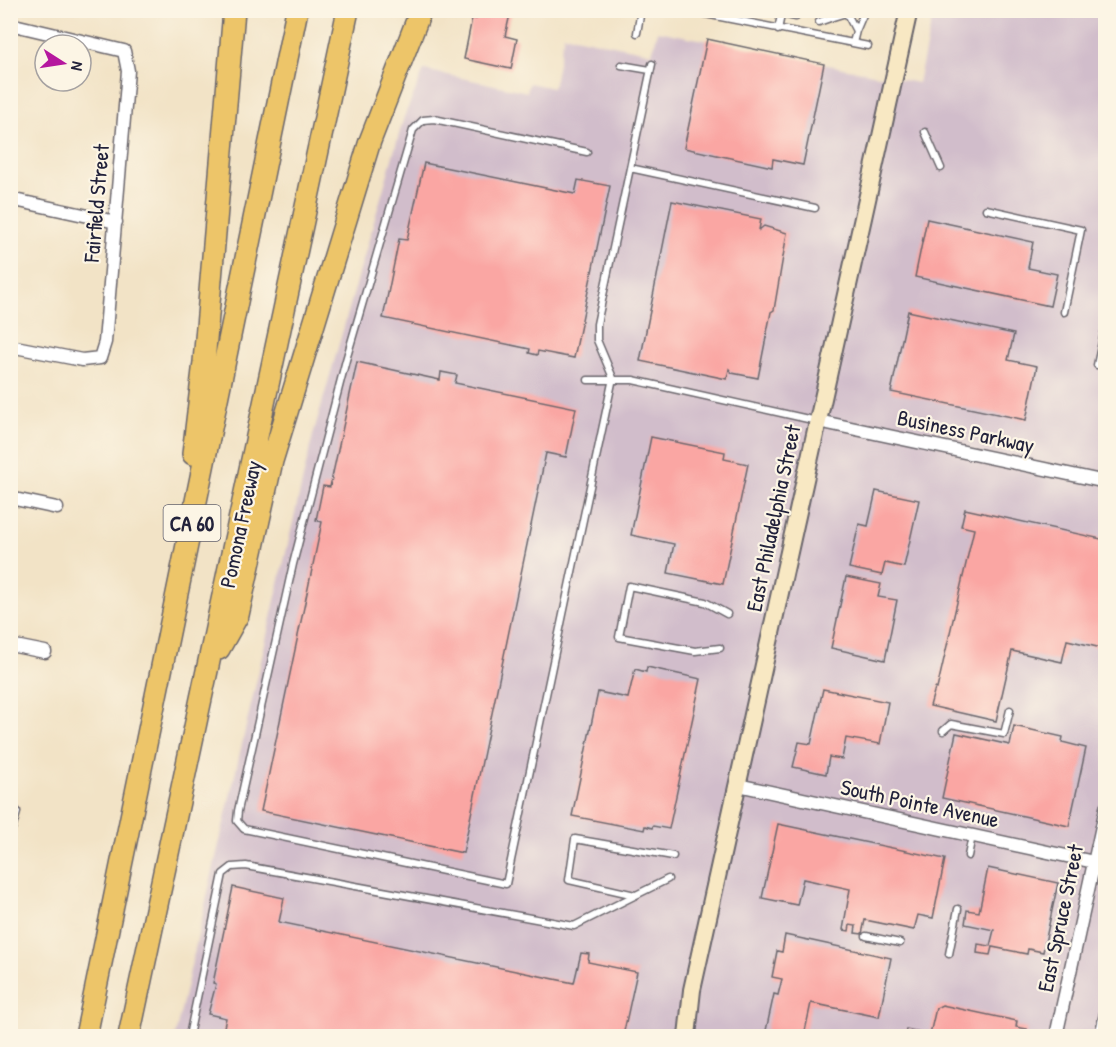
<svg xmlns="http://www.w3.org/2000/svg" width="1116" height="1047" font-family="'Patrick Hand',sans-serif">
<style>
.industrial{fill:#d1bdcb}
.building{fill:#faa6a3}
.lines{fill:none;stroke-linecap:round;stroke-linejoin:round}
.lane-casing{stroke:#6b666c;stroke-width:9}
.street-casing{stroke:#6b666c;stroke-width:15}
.secondary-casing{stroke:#6b666c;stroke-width:20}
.highway-casing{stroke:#6b666c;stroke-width:24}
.lane{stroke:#fff;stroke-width:6}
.street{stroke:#fff;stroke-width:12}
.secondary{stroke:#f8e8c3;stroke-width:16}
.highway{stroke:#edc569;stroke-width:21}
.labels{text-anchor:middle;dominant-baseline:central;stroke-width:4.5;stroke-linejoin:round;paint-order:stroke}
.shield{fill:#fcf5e5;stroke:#63616e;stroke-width:1.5}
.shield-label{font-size:21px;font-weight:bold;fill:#22223b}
.street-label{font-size:22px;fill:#22223b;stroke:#fcf5e5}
</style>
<rect width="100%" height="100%" fill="#fcf5e5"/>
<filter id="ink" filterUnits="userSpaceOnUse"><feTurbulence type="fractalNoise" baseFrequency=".0167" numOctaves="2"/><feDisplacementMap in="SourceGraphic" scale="12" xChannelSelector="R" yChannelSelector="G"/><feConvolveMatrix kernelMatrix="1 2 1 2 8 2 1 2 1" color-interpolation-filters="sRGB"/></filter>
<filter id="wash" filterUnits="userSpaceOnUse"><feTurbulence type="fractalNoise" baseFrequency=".008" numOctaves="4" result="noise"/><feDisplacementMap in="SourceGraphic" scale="24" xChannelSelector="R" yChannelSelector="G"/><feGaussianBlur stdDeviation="1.35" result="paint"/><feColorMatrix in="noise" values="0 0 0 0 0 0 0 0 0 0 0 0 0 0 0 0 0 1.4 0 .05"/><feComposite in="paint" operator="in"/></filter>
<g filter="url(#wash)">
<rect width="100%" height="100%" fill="#f2e3c6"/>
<!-- industrial -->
<path class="industrial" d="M934,11H1105V1036H175L313,435L404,117L424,70L527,92L529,83L553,88L564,35L652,53L658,31L918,83Z"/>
<g id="blocks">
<!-- building -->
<path class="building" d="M478,10H511L505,36L517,39L511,69L464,59L472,18L476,19Z
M707,39L824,64L803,165L773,159L772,167L684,148Z
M424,163L575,194L578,180L610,186L574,358L538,351L537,355L529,353L530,349L383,318L399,239L407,240Z
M672,201L761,219L759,230L764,226L787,233L774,310L771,312L758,378L732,373L729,369L727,379L640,361Z
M927,219L1033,242L1028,268L1057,274L1050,306L915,277Z
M908,311L1014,334L1008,360L1037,366L1026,420L891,392Z
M357,362L440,380L441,372L457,375L455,383L576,408L566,457L546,453L463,853L261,811L322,522L316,520L323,486L330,487Z
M1105,393H1106V410L1101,409Z
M651,437L725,452L724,459L748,464L723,584L668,573L674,544L631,535Z
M876,491L919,500L904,567L885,563L882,575L849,568L859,524L868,526Z
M965,509L1106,540V649L1067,640L1062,662L1012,651L996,721L930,706L935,688L937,689L974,529L961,526Z
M846,577L881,584L878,597L897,600L885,660L831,648Z
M647,667L701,679L669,829L653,826L652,828L645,826L644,830L572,816L598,692L628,698L635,669L646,672Z
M823,689L888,702L880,744L846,738L842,759L829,757L826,774L793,767L799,742L811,744Z
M1014,726L1063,737L1062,742L1086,748L1069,826L942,798L956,733L1010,745Z
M778,824L945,859L933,918L918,915L914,930L865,920L862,934L855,933L856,926L850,925L849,931L843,930L850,889L803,879L797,905L762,898Z
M988,868L1058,883L1043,952L1028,949L1027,954L992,947L990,955L977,953L978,944L990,946L994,930L965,924L967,910L979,912Z
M233,887L284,898L279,922L574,983L581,953L589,954L588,962L637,972L623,1036H222L226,1018L208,1014L216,984L213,983Z
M785,935L891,958L879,1017L811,1003L804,1036L765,1035L774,994L778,995L782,979L772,977L777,951L782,952Z
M942,1005L1017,1021L1016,1027L1027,1029L1025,1036H905L906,1029L930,1034L936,1008Z"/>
</g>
</g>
<g filter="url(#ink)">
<use href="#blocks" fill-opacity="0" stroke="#6b666c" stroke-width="1.5"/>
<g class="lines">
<defs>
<path id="lane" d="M685,10L868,46
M824,10L833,17L846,13
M845,10L856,31L853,43
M782,14L796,17
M819,22L833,17
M778,30L782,10
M856,31L865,10
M637,33L641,10
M621,65L650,70
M925,132L941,168
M587,152L434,119L423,120L413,130L346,360L293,564L238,811L237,821L244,829L506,884L613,378L597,340V324L652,64
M630,168L815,208
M986,209L1081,230L1064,312
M1097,365L1106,324
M588,380H633L817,421
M720,648L695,651L619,637L629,586L705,602L727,614
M943,731L951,724L1004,734L1010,710
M968,856L972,836
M635,895L569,880L575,839L673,856
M866,936L900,943
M949,954L958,909
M189,1036L223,874L232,867L246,866L574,926L668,879
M1098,1036L1106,1000"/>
<path id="street" d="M10,24L124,51L128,71L105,342L100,358L82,360L10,346
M10,199L116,222
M818,421L1106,482
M10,498L57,508
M10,645L45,652
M738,785L1094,862
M10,809L14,812L10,826
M1056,1036L1106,808"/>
<path id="secondary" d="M687,1036L692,990L909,10"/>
<path id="highway" d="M193,454L204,362L234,10
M219,649L238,615L272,461L370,141L421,10
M86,1036L297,10
M129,1036L348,10"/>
</defs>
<!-- lane casing -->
<use href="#lane" class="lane-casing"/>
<!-- street casing -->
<use href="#street" class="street-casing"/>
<!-- secondary casing -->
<use href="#secondary" class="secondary-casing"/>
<!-- highway casing -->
<use href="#highway" class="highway-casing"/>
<!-- lane -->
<use href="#lane" class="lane"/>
<!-- street -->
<use href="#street" class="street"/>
<!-- secondary -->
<use href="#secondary" class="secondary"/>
<!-- highway -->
<use href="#highway" class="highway"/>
</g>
</g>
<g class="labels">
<!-- shield labels -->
<rect class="shield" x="163.5" y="505" width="57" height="36" rx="4.5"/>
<g class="shield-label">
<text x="192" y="523">CA 60</text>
</g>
<!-- street labels -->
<g class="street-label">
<text transform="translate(96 203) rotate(-85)">Fairfield Street</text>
<text transform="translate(966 431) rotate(12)">Business Parkway</text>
<text transform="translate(773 518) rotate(-78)">East Philadelphia Street</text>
<text transform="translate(240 524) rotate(-78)">Pomona Freeway</text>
<text transform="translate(920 803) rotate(12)">South Pointe Avenue</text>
<text transform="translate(1060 918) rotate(-78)">East Spruce Street</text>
</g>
</g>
<!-- margin -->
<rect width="1116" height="1047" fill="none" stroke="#fcf5e5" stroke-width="36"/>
<!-- north arrow -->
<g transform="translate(63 63) rotate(102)"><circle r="28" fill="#fcf5e5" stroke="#a5a1a1" stroke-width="1.5"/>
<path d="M0-4.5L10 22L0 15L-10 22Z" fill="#b5179e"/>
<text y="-9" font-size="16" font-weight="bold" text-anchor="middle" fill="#22223b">N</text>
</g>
</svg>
